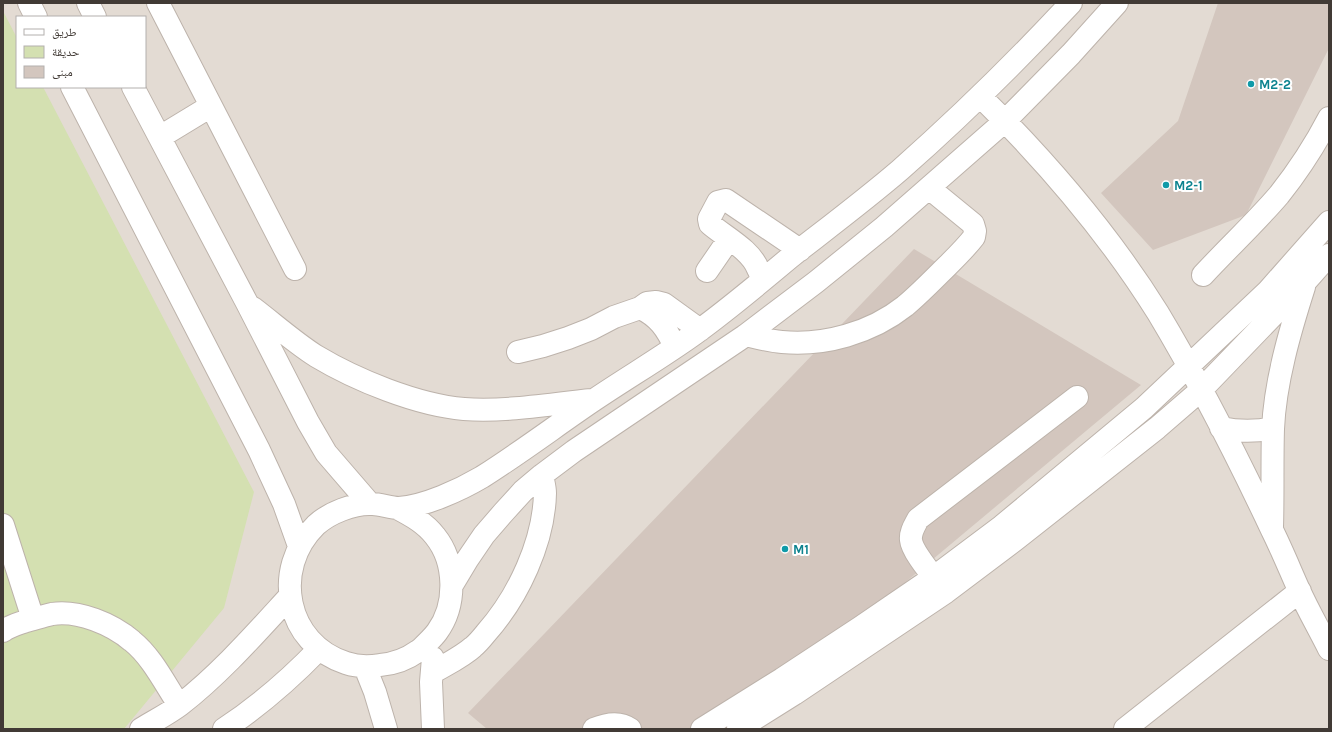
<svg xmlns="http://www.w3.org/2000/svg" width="1332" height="732" font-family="Karla,'Noto Naskh Arabic',sans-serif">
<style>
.residential{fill:#e3dbd3;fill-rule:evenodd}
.green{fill:#d4e0b1}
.building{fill:#d3c6be}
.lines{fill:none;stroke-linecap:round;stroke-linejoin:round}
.minor-casing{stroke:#bdb3ab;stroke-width:24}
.minor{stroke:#fff;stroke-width:22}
.culture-dot{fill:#0f9aa8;stroke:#fff;stroke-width:1.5}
.labels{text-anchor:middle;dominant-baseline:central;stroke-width:4;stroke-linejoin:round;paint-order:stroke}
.culture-label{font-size:13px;font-weight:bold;fill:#0d838f;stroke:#fff;text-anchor:start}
</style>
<rect width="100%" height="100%" fill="#f0eae4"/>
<!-- residential -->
<path class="residential" d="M3,3H1329V729H3ZM17,17H145V87H17Z"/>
<!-- green -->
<path class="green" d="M3,11L17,38V87H43L254,492L224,608L124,729H3Z"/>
<!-- building -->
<path class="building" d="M1218,3H1329V48L1246,215L1153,250L1101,193L1178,121Z
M914,249L1141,385L730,729H487L468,713Z"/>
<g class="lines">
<defs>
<path id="minor" d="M29,3L36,17
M88,3L95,17
M158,3L295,269
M72,87L259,450L284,504L299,546
M133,87L247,303L308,422L326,453L370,504
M980,96C1047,162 1108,233 1158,313C1200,383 1237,456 1272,530C1282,550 1290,570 1299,590C1308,610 1319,629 1329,649
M160,137L211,106
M707,271L729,239
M1203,275C1228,248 1255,223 1279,195C1298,171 1315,145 1329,118
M761,281C761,277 760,272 758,269C751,250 725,237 710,224L709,219L718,202L726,200L800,250
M253,308C274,324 294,342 316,356C356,380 417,405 464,409C506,412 550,404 592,400
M640,308C658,316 667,329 675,347
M746,335C758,338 769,341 782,342C824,346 871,333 905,306C917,296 929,284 940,273C952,261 964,250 974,237L975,231L973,224L929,188
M518,352L543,346L568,338L591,329L614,317L640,308L647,303L656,302L664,304L700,330
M1221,428C1240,432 1255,432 1273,428
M397,508C412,516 425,523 435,536C456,562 457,605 437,632C434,636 431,639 428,642C427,643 419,651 418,651C407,659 393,664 380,665C368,667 358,667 346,663C286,644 271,569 316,525C329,513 354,503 372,504C381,504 390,508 399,508C425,506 460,490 482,477C520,453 557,425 594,400C628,377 664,356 697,332C730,308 762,281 793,255C829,227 865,200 900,170C960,117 1017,61 1071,3
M3,525L33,619
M1272,527C1273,494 1272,461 1273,429C1275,382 1290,331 1304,287
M452,585L467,560L484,535L503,513L523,491L542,475L574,451L746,335L816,282L884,227L1005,121L1071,54L1117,3
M942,588C934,577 912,552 911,540C910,532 915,525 918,519L1077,397
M3,631C10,626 18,624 26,621C34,619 43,616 52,614C79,610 112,624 132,641C152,657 165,684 179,705
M433,658L431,682L433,729
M365,667L375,692L386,729
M432,673C445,665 462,657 473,647C478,643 482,638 486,633C518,597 544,542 545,493C545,487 543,481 542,475
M141,729C154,721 168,714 180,705C221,673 255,634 290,596
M224,729C259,706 290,679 319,649
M594,729C606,724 619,721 630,729
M702,729L782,679L861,627L934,577L1002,526L1144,408L1268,291L1329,222
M738,729L794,694L946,592L1015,540L1157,428L1201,390L1306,281L1329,255
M1125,729L1300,591"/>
</defs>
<!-- minor casing -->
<use href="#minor" class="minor-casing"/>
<!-- minor -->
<use href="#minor" class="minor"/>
</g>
<!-- markers -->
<g class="culture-dot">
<circle cx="1251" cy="84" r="4"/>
<circle cx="1166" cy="185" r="4"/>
<circle cx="785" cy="549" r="4"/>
</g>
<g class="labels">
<!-- culture labels -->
<g class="culture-label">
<text x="1259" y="84">M2-2</text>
<text x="1174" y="185">M2-1</text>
<text x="793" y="549">M1</text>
</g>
</g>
<!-- border -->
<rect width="1332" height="732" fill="none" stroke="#413a35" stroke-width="8"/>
<!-- legend -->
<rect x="16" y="16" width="130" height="72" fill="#ffffff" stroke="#b3b0ae"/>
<rect x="24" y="29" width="20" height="6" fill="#ffffff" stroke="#b3b0ae"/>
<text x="52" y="36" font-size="12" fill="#413a35">طريق</text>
<rect x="24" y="46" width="20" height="12" fill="#d4e0b1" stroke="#b3b0ae"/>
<text x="52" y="56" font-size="12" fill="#413a35">حديقة</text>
<rect x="24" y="66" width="20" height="12" fill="#d3c6be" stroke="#b3b0ae"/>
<text x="52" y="76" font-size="12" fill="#413a35">مبنى</text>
</svg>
